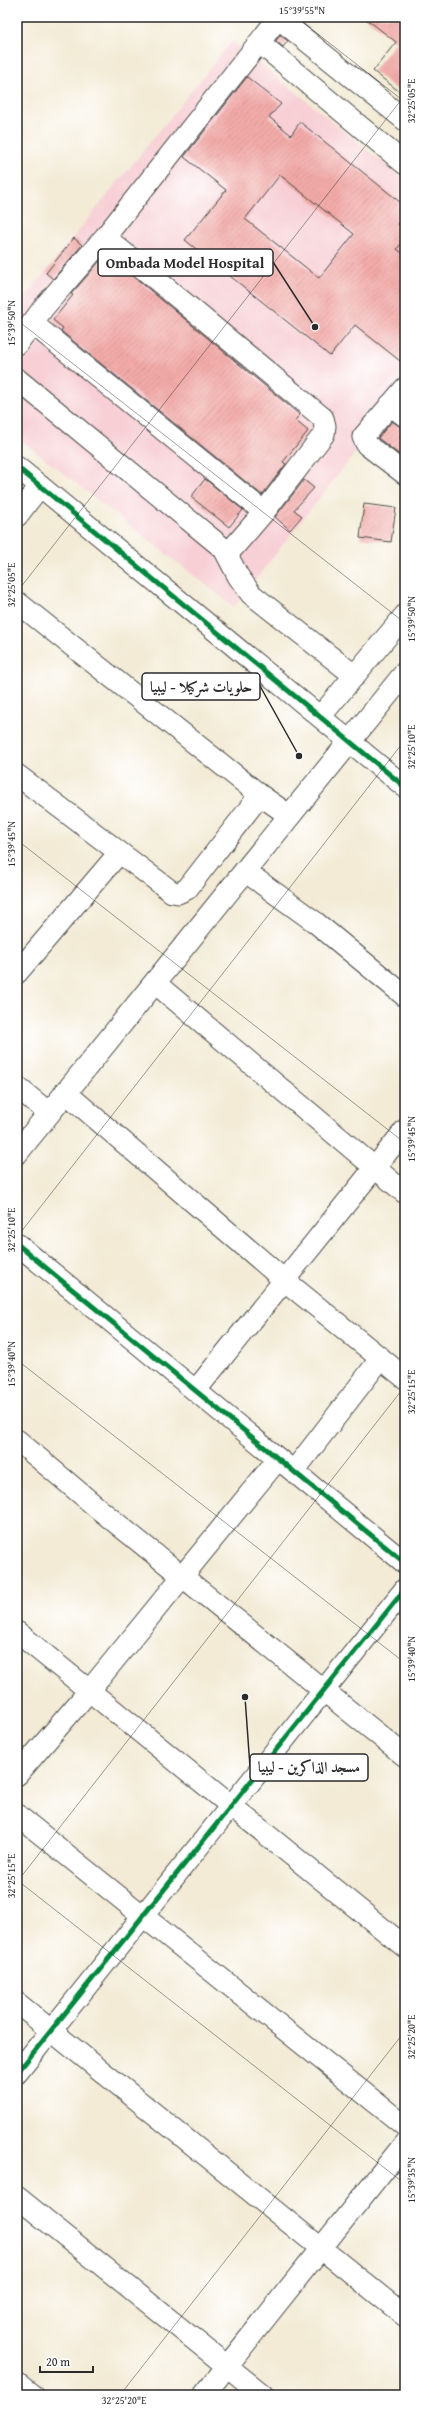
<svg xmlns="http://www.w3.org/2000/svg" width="422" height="2412" font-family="'Gentium Book Plus',Amiri,serif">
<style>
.built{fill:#f7cfd4}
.building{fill:url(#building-hatch);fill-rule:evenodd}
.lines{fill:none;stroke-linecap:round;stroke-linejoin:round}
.minor-casing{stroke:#494845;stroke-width:23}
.highway-casing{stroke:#494845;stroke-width:24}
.minor{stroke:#fff;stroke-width:21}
.highway{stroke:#fff;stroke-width:22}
.cycleway-casing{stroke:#fff;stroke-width:8}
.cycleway{stroke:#00873e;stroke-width:5}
.ticks{fill:none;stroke:#2b2b2b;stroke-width:1;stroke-opacity:0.45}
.leader{fill:none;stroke:#2b2b2b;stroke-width:1.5}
.callout-dot{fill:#2b2b2b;stroke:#fff;stroke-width:1.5}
.callout{fill:#fff;stroke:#2b2b2b;stroke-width:1.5}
.callout-label{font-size:15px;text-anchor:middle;font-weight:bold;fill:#2b2b2b}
.neatline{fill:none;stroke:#2b2b2b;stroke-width:1.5}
.ticks-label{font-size:10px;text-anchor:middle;fill:#2b2b2b}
</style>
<defs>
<pattern id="building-hatch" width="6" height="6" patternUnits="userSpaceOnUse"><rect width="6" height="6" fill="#f3aba8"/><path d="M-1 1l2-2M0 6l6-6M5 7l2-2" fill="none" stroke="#d09391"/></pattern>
</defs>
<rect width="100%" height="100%" fill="#fff"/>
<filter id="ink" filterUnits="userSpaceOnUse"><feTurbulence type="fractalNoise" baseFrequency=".025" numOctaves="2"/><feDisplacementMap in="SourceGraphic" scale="8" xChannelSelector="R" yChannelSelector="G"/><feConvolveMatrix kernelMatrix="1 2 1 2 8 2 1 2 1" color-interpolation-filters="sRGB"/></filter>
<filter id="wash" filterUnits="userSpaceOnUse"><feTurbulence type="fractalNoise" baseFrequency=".012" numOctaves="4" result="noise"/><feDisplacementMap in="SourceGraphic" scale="16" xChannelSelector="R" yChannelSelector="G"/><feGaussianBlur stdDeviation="0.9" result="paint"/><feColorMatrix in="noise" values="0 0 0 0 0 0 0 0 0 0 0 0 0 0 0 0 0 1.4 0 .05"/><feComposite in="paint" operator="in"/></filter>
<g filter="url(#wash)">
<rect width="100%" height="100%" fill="#f3ebd6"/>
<!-- built -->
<path class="built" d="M232,41L405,180V464L366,439L234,607L17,437V307Z"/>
<g id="blocks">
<!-- building -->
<path class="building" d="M364,17H405V96L373,71L396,42Z
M280,35L288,41L283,47L276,41Z
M247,77L281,104L269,117L291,135L300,122L405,206V215L398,224L405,229V239L397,249L405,255V365L355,325L330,356L185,240L226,190L184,157ZM280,175L354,234L319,278L245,219Z
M74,238L82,245L53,279L46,273Z
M109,256L300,415L295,420L308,431L283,462L286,464L262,495L61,331L63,328L53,320L73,295L71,294L101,260L104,262Z
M392,421L405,430V459L378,438Z
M205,479L243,510L229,527L191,497Z
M304,480L314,488L294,510L302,516L290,530L275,517Z
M364,504L396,508L391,542L360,538Z"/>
</g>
</g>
<g filter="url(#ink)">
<use href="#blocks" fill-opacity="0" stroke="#494845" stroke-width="1"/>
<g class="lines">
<defs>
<path id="minor" d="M260,43L405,164
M32,323L264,512
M17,344L44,307L105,237
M17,379L224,549H232L264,512L324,434L325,426L323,418L105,237L276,21H282L405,120
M405,388L363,437L367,445L405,474
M390,405L405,416
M17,467L405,787
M17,516L40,486
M224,549L238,576L251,594L355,676
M17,602L260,795L290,816
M320,717L405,615
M17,775L172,892L178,893L187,889L260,795
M246,872L315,922L405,996
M17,973L119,853
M155,983L405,1193
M17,1087L49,1113
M65,1092L284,1280L405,1378
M17,1244L405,1563
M196,1390L405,1130
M17,1440L100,1510L405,1756
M294,1471L381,1358
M17,1632L405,1947
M17,1775L89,1691L278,1459
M17,1815L405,2126
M17,2003L405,2316
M17,2073L405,1589
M17,2197L263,2395
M17,2383L32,2395
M204,2395L405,2143"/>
<path id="highway" d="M17,1153L405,673"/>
</defs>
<!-- minor casing -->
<use href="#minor" class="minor-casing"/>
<!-- highway casing -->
<use href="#highway" class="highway-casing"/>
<!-- minor -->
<use href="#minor" class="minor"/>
<!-- highway -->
<use href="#highway" class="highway"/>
<defs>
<path id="cycleway" d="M17,467L405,787
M17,1244L405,1563
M17,2073L405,1589"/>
</defs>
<!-- cycleway casing -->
<use href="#cycleway" class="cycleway-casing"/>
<!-- cycleway -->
<use href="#cycleway" class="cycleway"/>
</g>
</g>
<!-- ticks -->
<path class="ticks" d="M296,17L405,102M17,320L405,623M17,592L405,95M17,840L405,1143M17,1237L405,740M17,1360L405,1663M17,1880L405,2184M17,1882L405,1386M120,2395L405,2031"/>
<!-- callouts -->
<path class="leader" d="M315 327L273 262M299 756L260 686M245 1697L250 1767"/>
<g class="callout-dot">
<circle cx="315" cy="327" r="4"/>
<circle cx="299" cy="756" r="4"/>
<circle cx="245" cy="1697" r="4"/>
</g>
<g class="callout">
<rect x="98" y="249" width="175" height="27" rx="4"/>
<rect x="142" y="673" width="118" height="27" rx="4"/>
<rect x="250" y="1754" width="118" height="27" rx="4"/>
</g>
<g class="callout-label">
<text x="185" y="268">Ombada Model Hospital</text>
<text x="201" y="692">حلويات شركيلا - ليبيا</text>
<text x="309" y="1772">مسجد الذاكرين - ليبيا</text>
</g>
<!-- margin -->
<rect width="422" height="2412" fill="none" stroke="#fff" stroke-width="44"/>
<!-- scale -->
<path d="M40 2366v6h53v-6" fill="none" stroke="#2b2b2b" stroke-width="2"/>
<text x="46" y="2366" font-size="12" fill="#2b2b2b" stroke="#ffffff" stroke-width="3" paint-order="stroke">20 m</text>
<rect x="22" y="22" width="378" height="2368" class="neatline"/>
<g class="ticks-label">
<text x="302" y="14">15°39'55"N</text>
<text transform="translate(411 101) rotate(-90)" y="4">32°25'05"E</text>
<text transform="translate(11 323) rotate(-90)" y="4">15°39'50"N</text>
<text transform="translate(11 585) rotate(-90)" y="4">32°25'05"E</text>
<text transform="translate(411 619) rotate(-90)" y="4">15°39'50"N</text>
<text transform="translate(411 747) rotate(-90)" y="4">32°25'10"E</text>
<text transform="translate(11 844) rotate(-90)" y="4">15°39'45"N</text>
<text transform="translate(411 1139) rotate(-90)" y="4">15°39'45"N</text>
<text transform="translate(11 1230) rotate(-90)" y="4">32°25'10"E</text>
<text transform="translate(11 1364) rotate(-90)" y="4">15°39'40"N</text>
<text transform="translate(411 1392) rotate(-90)" y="4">32°25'15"E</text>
<text transform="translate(411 1659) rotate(-90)" y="4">15°39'40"N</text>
<text transform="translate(11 1876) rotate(-90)" y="4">32°25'15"E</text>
<text transform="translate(411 2037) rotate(-90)" y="4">32°25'20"E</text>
<text transform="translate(411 2180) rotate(-90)" y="4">15°39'35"N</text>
<text x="124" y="2404">32°25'20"E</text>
</g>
</svg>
